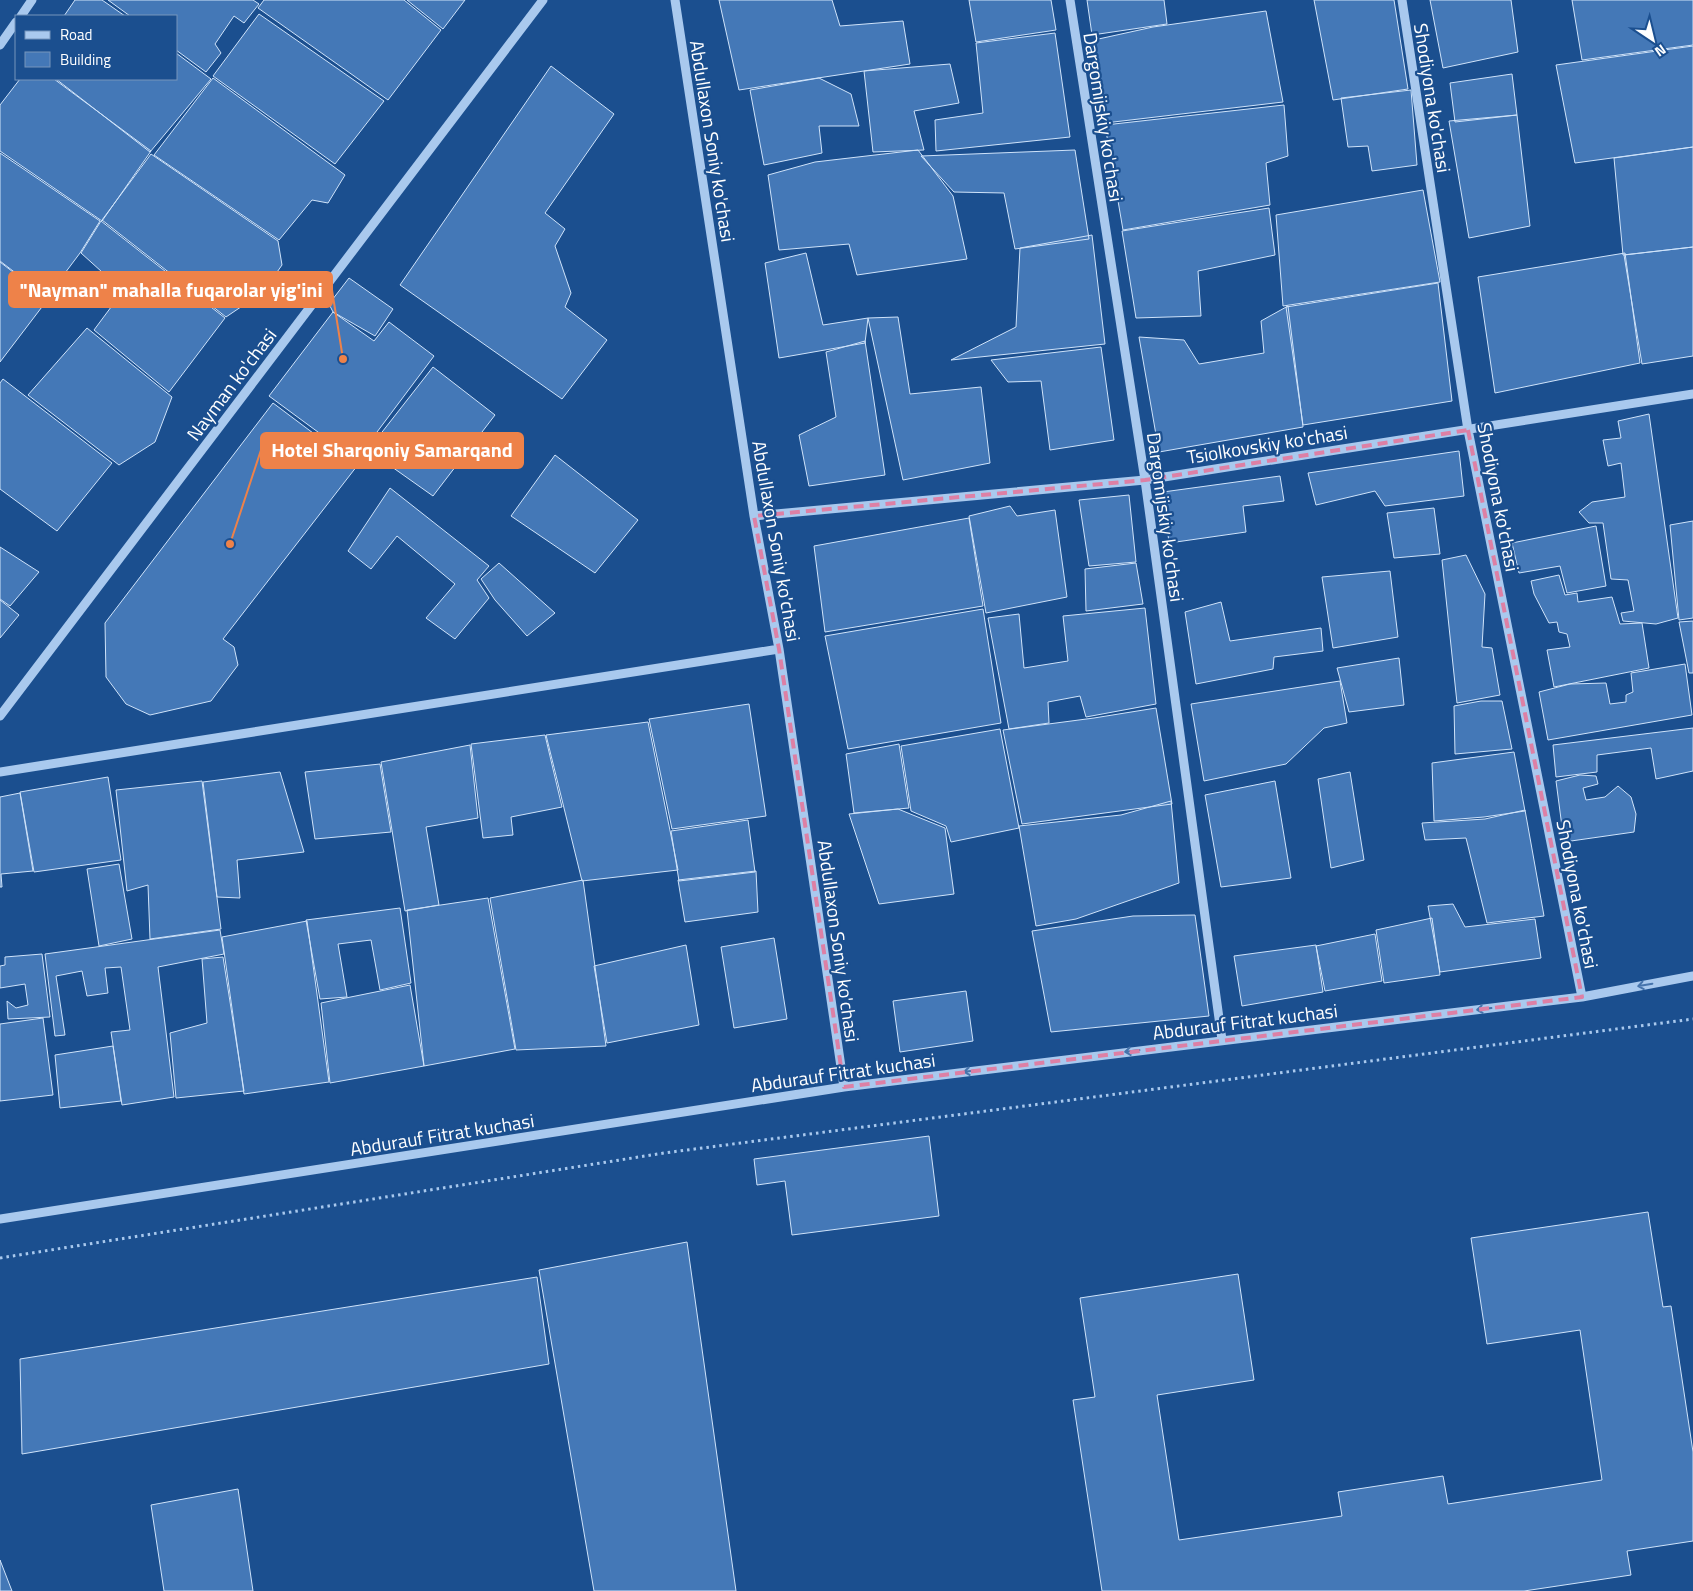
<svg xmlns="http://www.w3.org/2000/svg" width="1693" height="1591" font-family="'Titillium Web',sans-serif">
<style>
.building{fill:#4478b7;stroke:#cfe3fa}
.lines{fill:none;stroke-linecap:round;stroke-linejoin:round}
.path{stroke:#a9c9ee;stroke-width:3;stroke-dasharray:2.5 4;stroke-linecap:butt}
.minor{stroke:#a9c9ee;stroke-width:9}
.oneway{stroke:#4674ac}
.marked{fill:none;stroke:#dd80a5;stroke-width:4;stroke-dasharray:10 6;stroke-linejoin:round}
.labels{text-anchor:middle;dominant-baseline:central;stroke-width:4.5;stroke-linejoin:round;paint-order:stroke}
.street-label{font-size:19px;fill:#fff;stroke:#1b4f8f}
.leader{fill:none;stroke:#ee8249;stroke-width:2}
.callout-dot{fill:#ee8249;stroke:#1b4f8f;stroke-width:2}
.callout{fill:#ee8249;stroke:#ee8249;stroke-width:2}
.callout-label{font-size:20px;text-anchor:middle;font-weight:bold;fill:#fff}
</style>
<rect width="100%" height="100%" fill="#1b4f8f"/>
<!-- building -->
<path class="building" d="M75,0H102L125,16H64Z
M108,0H253L259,4L244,23L234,16L215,44L221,53L206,72L176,50V16H130Z
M264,0H404L441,30L388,100L258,8Z
M407,0H465L443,29Z
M719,0H832L840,26L903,21L910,64L739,90Z
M969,0H1051L1056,30L976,42Z
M1087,0H1164L1167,24L1092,35Z
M1314,0H1394L1408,89L1333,100Z
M1430,0H1511L1518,52L1443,68Z
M1572,0H1693V45L1582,60Z
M1266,11L1283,102L1105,123L1094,40L1153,27Z
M259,14L384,101L335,164L213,76Z
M1055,33L1070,137L936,151L935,120L983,113L976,43Z
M1693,46V147L1575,163L1556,65Z
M176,53L211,79L150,152L56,79H176Z
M950,64L959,103L914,111L924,150L873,152L864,71Z
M551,66L614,114L545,213L565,229L555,246L571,293L565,307L607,340L562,399L400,285Z
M1512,74L1517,115L1455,122L1450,83Z
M213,78L345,175L328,203L312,200L279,240L154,155Z
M819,78L851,94L859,126H819L822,153L764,165L750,90Z
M20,79H54L151,151L102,221L0,151V105Z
M1411,90L1417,165L1372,171L1368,146L1348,147L1341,98Z
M1284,105L1288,156L1266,163L1270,205L1123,230L1105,125Z
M1517,115L1530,226L1469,238L1449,121Z
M1693,147V247L1623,255L1614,158Z
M918,150L953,196L967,259L857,275L849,244L779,250L768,175L815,162Z
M1075,150L1089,239L1015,249L1004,193L954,192L921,156Z
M0,153L100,221L80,253L47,297L0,261Z
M151,154L278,241L282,265L263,292L226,317L102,220Z
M1423,190L1440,282L1283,306L1276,215Z
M1269,208L1275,255L1198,271L1201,316L1136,318L1122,231Z
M101,221L225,318L169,392L94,330L123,291L81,253Z
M1092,235L1105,344L951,360L1016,327L1020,248Z
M1693,247V356L1642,364L1624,255Z
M806,253L823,325L868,318L865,343L779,358L765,263Z
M1625,253L1640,363L1495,393L1478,277Z
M0,262L48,299L0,362Z
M349,278L393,309L375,336L333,312L329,304Z
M1438,283L1452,401L1303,425L1286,307Z
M1288,306L1303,427L1159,452L1139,337L1184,340L1199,364L1264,353L1261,321Z
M333,312L374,341L389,322L434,356L356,460L269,396Z
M898,317L910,394L981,387L990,463L903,480L868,318Z
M87,328L172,397L155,442L119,465L28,395Z
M865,341L885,475L809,486L799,435L836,417L826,352Z
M1101,347L1114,440L1050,450L1041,381L1008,382L991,360Z
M433,367L495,415L433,496L368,450Z
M3,379L112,463L57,531L0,489V383Z
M273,403L357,466L223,639L234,647L238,665L211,701L150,715L126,704L106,677L105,623Z
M1649,414L1678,618L1656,624L1623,621L1621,613L1634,611L1628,580L1611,579L1603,523H1589L1579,512L1592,502L1625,497L1621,463L1608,466L1603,440L1621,438L1618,421Z
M1459,451L1464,496L1385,506L1375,491L1316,505L1308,473Z
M555,455L638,520L595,573L511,516Z
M1280,476L1284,501L1243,506L1246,532L1169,543L1163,492Z
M390,488L489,566L477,580L489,598L455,639L426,618L455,584L397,536L371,569L348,551Z
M1129,495L1136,562L1089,566L1079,500Z
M1010,506L1017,516L1055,510L1067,597L986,613L969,516Z
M1434,508L1440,554L1394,558L1387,513Z
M969,518L983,606L825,632L814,546Z
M1693,521V618L1679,620L1670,525Z
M1596,526L1606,586L1567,593L1560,566L1519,573L1512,543Z
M0,547L39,572L10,606L0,599Z
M1466,555L1485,594L1482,647L1492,648L1500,695L1457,703L1442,560Z
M499,563L555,613L527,636L495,600L481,579Z
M1136,563L1143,604L1086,611L1085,569Z
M1390,571L1398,637L1333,648L1322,577Z
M1559,575L1565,595L1577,593L1578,602L1612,597L1620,624L1642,623L1649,668L1554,687L1547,650L1570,647L1567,634L1559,632L1557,622L1549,623L1534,594L1531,581Z
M0,600L19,615L0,638Z
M1221,602L1230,641L1321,628L1323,651L1274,657L1273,669L1196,684L1185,612Z
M1145,608L1156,704L1086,717L1080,696L1048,702L1049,723L1009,729L988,618L1019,614L1024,668L1068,661L1063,616Z
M983,609L1001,723L848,749L825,636Z
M1693,621V673H1689L1679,622Z
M1399,658L1404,705L1349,712L1337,668Z
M1685,664L1692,715L1548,740L1539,692L1570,684L1606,683L1610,704L1626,702V695L1633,692L1631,673Z
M1340,681L1347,723L1324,728L1286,764L1204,781L1191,704Z
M1481,701H1502L1512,749L1455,754L1454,706Z
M749,704L766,816L672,829L649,719Z
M1156,708L1172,804L1022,824L1003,730L1094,718Z
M648,722L678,870L582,881L546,735Z
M1693,728V771L1656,779L1651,748L1597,755V772L1556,777L1553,745Z
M1000,729L1019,828L951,842L946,826L911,811L901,746Z
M545,735L562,807L511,817L513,835L483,838L471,744Z
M899,744L909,808L854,813L846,754Z
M470,745L478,818L426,827L439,905L405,911L381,762Z
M1514,752L1525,811L1484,817L1434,821L1432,763Z
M380,764L391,832L315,839L305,772Z
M280,772L304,852L237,860L240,898L217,897L203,782Z
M1350,772L1364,860L1331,868L1318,779Z
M1580,775L1596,776L1598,784L1583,788L1586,800L1605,797L1618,786L1631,797L1636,814L1634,832L1564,842L1556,781Z
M108,777L121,860L34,872L20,792Z
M202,781L221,929L150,939L148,885L127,891L116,790Z
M1275,781L1291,878L1221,887L1205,795Z
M20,793L33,871L1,874L2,887H0V797Z
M1171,801L1179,883L1076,919L1036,926L1019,826L1121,815Z
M898,809L945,828L954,894L879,904L849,814Z
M1525,810L1544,916L1487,923L1466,838L1425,840L1422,823L1485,819Z
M748,820L755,872L679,881L671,831Z
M119,864L132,939L99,946L87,869Z
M756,871L758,912L685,922L678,880Z
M583,880L606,1046L516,1050L490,898Z
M488,898L515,1049L424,1066L407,910Z
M1453,904L1465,927L1535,919L1541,958L1440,972L1428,906Z
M400,908L411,983L380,990L371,940L338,944L347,997L320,999L306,920Z
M1195,915L1209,1016L1051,1032L1032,931L1133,916Z
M1432,918L1440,975L1384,983L1376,930Z
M307,921L329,1082L244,1094L222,937Z
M220,930L224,954L158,967L174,1097L122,1105L111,1032L130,1030L121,967L105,968L108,993L87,996L82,971L56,976L65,1035L55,1036L45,954Z
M1375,934L1382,981L1325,991L1316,946Z
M774,938L787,1019L734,1028L721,947Z
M686,945L699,1025L607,1043L594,966Z
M1316,945L1323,992L1242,1006L1234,956Z
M42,954L50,1017L8,1019L7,1001L16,1008L28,1005L25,984L0,988V966L5,965V957Z
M223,957L244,1091L176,1098L170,1033L207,1023L202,959Z
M410,985L424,1066L330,1083L321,1003Z
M966,991L973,1041L900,1052L893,1001Z
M43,1018L53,1095L0,1101V1024Z
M113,1046L121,1101L60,1108L55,1055Z
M929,1136L939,1216L792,1235L785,1181L757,1185L754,1159Z
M1648,1212L1663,1307L1671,1306L1693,1452V1541L1627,1551L1631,1575L1524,1591H1102L1073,1400L1095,1397L1080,1298L1238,1274L1254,1380L1157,1395L1179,1540L1342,1516L1338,1492L1443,1476L1448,1504L1602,1480L1580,1330L1487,1344L1471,1238Z
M687,1242L736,1591H594L539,1270Z
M537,1277L549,1364L22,1454L20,1359Z
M238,1489L253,1591H164L151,1505Z
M0,1560L12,1591H0Z"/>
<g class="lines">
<!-- path -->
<path class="path" d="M0,1258L664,1153L1693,1019"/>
<!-- minor -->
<path class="minor" d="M675,0L754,516L779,649L844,1087
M1070,0L1145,480L1222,1040
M1402,0L1468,430L1582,997
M21,16L32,0
M0,45L16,22
M754,516L1145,480L1693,394
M0,716L543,0
M0,772L779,649
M0,1219L844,1087L1582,997L1693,976"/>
</g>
<!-- one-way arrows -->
<defs><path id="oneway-shaft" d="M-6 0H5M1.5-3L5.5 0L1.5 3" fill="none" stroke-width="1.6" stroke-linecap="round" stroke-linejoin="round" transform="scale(1.25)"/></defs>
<g class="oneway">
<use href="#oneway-shaft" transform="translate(1645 985) rotate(170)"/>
<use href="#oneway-shaft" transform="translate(1484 1009) rotate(173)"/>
<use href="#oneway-shaft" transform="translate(1132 1051) rotate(173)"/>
<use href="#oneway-shaft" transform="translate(971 1071) rotate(173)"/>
</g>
<!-- marked area -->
<path class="marked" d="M1468,430L1582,997L844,1087L779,649L754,516L1145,480Z"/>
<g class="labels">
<!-- street labels -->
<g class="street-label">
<text transform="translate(1433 98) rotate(81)">Shodiyona ko'chasi</text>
<text transform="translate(1104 117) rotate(81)">Dargomijskiy ko'chasi</text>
<text transform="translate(713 141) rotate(81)">Abdullaxon Soniy ko'chasi</text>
<text transform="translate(231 384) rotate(-53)">Nayman ko'chasi</text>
<text transform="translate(1267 444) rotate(-9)">Tsiolkovskiy ko'chasi</text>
<text transform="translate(1499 497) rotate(79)">Shodiyona ko'chasi</text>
<text transform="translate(1166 517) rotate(82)">Dargomijskiy ko'chasi</text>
<text transform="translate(777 541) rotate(80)">Abdullaxon Soniy ko'chasi</text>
<text transform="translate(1578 894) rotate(79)">Shodiyona ko'chasi</text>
<text transform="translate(839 941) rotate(82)">Abdullaxon Soniy ko'chasi</text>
<text transform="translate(1245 1021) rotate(-7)">Abdurauf Fitrat kuchasi</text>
<text transform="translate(843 1072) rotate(-8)">Abdurauf Fitrat kuchasi</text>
<text transform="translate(442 1134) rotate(-9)">Abdurauf Fitrat kuchasi</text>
</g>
</g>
<!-- callouts -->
<path class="leader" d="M343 359L332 290M230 544L261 450"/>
<g class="callout-dot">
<circle cx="343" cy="359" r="5"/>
<circle cx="230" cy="544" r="5"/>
</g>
<g class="callout">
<rect x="9" y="272" width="323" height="35" rx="5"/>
<rect x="261" y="433" width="262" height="35" rx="5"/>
</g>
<g class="callout-label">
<text x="171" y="297">"Nayman" mahalla fuqarolar yig'ini</text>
<text x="392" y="457">Hotel Sharqoniy Samarqand</text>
</g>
<!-- legend -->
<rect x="15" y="15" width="162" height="65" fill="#1b4f8f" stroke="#7695bc"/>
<rect x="25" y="31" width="25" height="8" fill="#a9c9ee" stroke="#7695bc"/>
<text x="60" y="40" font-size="15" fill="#ffffff">Road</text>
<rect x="25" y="52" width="25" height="15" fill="#4478b7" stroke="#7695bc"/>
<text x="60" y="65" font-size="15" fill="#ffffff">Building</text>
<!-- north arrow -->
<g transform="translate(1653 40) rotate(145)" stroke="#1b4f8f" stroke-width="4" paint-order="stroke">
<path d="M0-4L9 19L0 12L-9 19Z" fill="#ffffff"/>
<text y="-8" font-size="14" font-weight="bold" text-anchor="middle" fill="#ffffff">N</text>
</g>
</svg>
